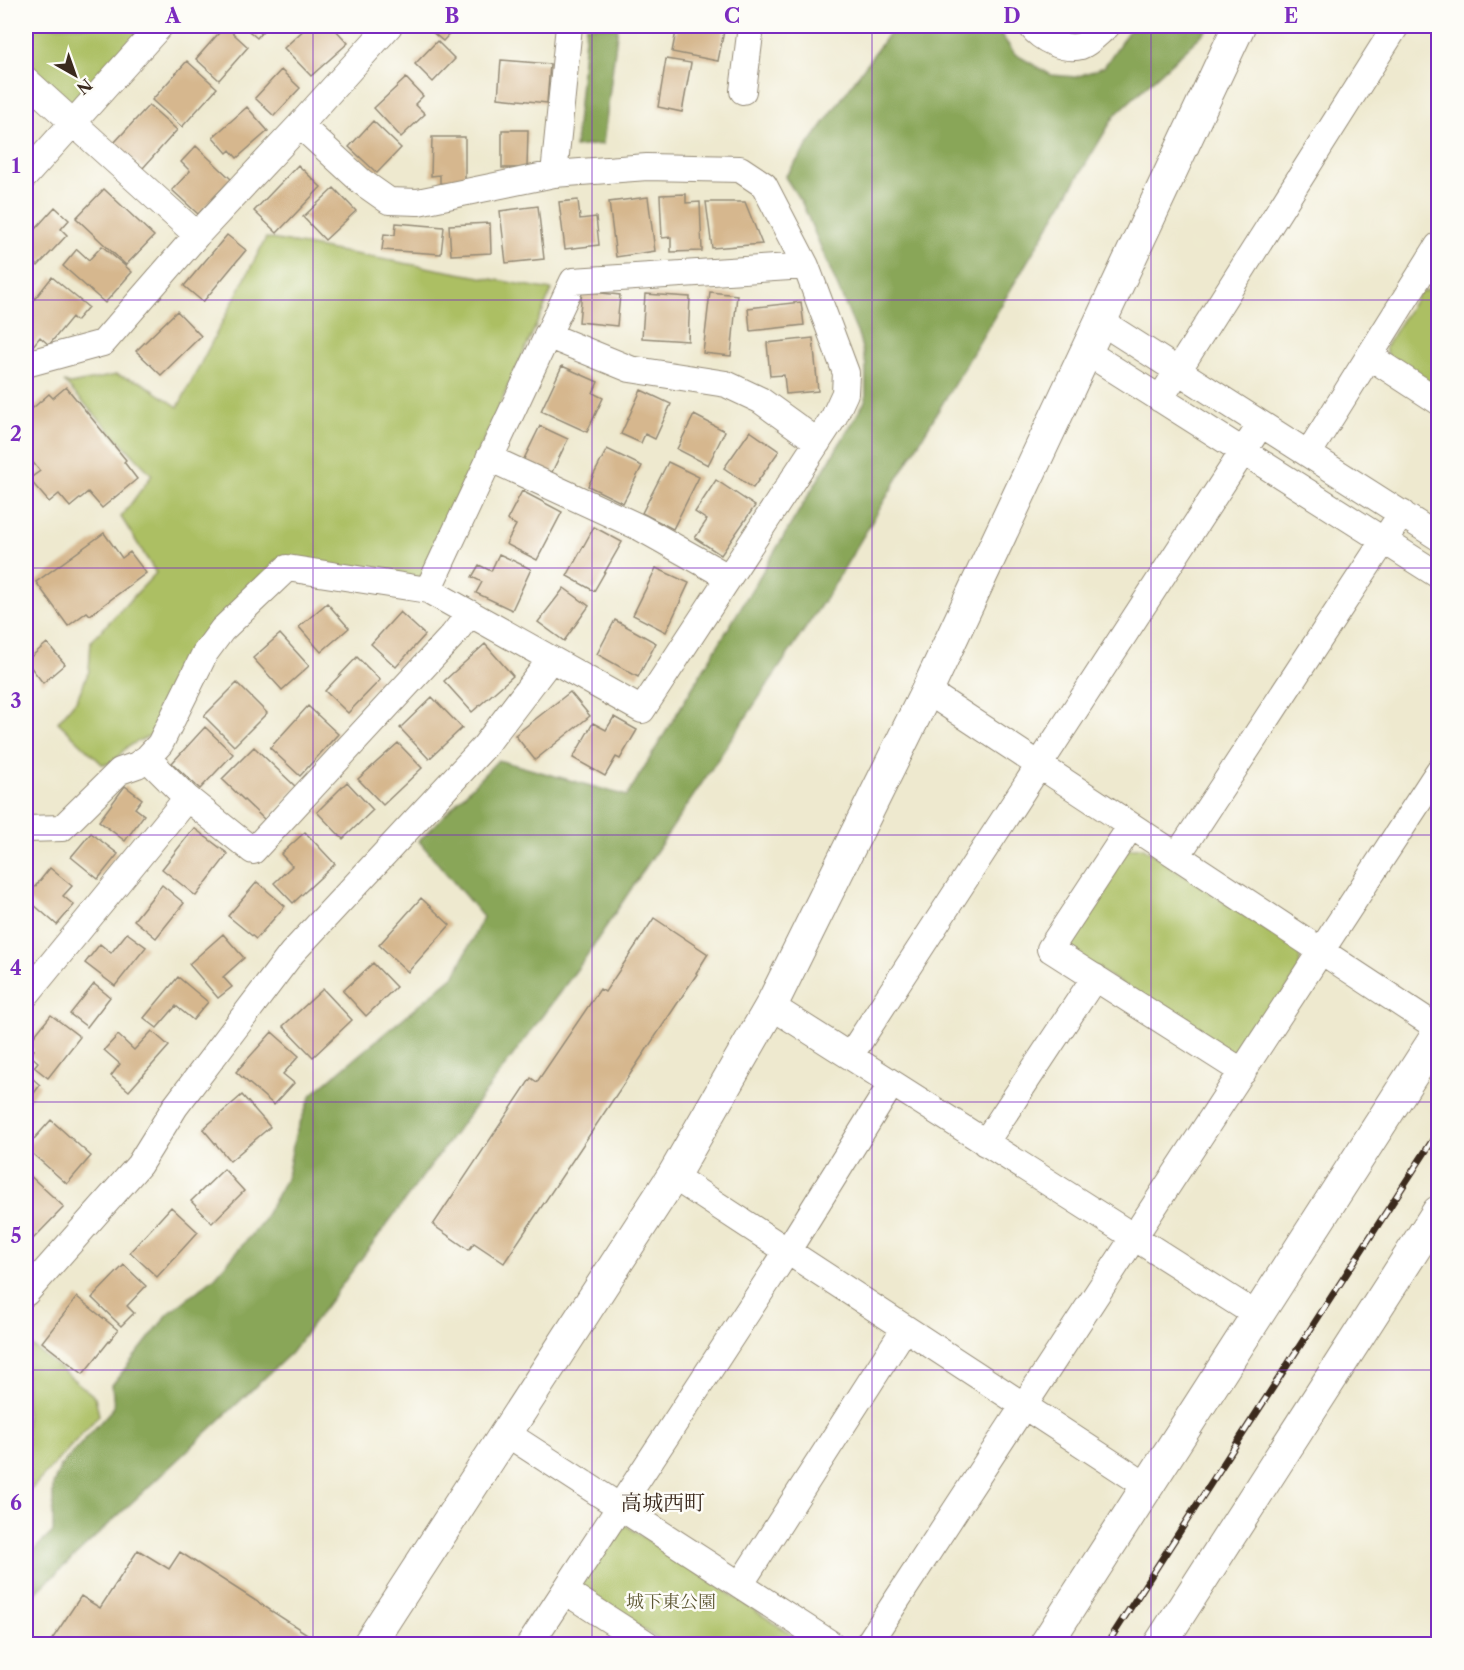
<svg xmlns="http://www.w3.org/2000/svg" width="1464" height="1670" font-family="'Libre Caslon Text','Noto Serif JP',serif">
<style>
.green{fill:#acbf63;stroke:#747440;stroke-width:1.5}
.forest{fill:#89a659;stroke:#62683c;stroke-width:1.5}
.building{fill:#d6b78e}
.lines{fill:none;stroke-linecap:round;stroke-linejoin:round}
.minor-casing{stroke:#948a76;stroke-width:28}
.tertiary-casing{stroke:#948a76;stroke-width:34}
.minor{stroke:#fff;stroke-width:26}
.tertiary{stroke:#fff;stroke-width:32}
.rail-casing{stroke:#3b2a1e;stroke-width:7}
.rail{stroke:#fdfcf7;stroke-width:4.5;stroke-dasharray:14;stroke-linecap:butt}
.grid{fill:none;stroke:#7b2cbf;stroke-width:1.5;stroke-opacity:0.55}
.labels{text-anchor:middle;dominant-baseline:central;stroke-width:5;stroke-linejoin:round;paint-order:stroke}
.park-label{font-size:18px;fill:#5d5733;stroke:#fdfcf7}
.quarter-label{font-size:21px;fill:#3b2a1e;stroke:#fdfcf7}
.neatline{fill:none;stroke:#7b2cbf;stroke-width:2}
.grid-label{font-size:20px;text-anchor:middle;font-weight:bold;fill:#7b2cbf}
</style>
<rect width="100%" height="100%" fill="#fdfcf7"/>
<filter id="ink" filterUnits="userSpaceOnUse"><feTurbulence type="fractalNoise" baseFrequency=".0167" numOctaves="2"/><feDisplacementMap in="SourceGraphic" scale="12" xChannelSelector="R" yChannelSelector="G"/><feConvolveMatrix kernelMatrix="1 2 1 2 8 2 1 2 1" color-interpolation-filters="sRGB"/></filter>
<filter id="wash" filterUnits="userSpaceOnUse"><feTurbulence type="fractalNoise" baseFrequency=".008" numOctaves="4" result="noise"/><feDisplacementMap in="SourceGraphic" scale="24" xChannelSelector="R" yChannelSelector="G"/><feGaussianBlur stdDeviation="1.35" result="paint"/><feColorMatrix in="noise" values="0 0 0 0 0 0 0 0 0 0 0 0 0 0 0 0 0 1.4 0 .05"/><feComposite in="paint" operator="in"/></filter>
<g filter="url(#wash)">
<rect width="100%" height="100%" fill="#eee9cf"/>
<!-- green -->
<path class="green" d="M26,26H146L81,102L69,104L26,63Z
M266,238L552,290L420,581L279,559L198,640L152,735L128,746L111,764H102L58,722L77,699L89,671L91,641L156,573L121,517L152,475L64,382L70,384L116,375L141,382L178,407Z
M1436,287L1438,289V393L1391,363L1385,347L1419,293Z
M1142,847L1299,951L1301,968L1246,1050L1231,1053L1072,953L1068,938L1126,849Z
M26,1341L95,1397L99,1415L26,1495Z
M621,1522L806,1644H665L578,1587Z"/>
<!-- forest -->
<path class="forest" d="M586,26H618L603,144L575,147Z
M894,26H995L1015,54L1051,75L1076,77L1104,67L1132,26H1209L1206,31L1115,115L831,590L581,964L291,1353L26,1602V1557L53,1532V1485L60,1467L114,1407L112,1385L168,1314L215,1277L262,1222L287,1177L295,1135L312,1094L455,975L483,917L419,841L498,760L627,796L866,400V365L859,337L802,203L785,177Z"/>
<g id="blocks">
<!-- building -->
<path class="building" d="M225,26L248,47L219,80L196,59Z
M243,26H267L257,38Z
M308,26H332L348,43L311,76L284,48Z
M425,26H457L443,41Z
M677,26H725L718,61L672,52Z
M437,41L455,59L433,82L415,64Z
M666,59L691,63L682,112L658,107Z
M501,60L550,64L547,103L498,98Z
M187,61L217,88L182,127L152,100Z
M281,70L300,88L274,116L255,98Z
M406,78L423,96L415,104L425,114L401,137L374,108Z
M149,105L177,130L143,168L114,143Z
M247,107L268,131L237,158L230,150L227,153L213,137Z
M373,121L401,148L377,173L349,147Z
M502,130H528L527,168H502Z
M432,137H465V184L440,183V175L431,176Z
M196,146L231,179L198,214L172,190L190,171L181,162Z
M298,165L321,187L277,233L254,211Z
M334,188L356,211L325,240L303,217Z
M104,189L154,236L126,265L76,218Z
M686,194V203L700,202L702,251L671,252V237L662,238L660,195Z
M648,197L655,251L616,257L609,202Z
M578,200L580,219L596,217L599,245L565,249L559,202Z
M706,202H745L762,244L712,248Z
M538,206L544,259L506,263L500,211Z
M55,207L69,220L61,229L67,235L38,266L26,254V239Z
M396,223L444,227L441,254L382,250L384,234L395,235Z
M490,223L491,253L451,255L449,225Z
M227,235L246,250L203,302L184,286Z
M102,246L132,272L105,303L63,266L77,249L89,260Z
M52,277L88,307L76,321L72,317L49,345L40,337L32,347L26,342V310Z
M582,291L620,295L617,326L579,322Z
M710,292L737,295L731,356L703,353Z
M645,294L690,297L688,341L642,338Z
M801,302L804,325L750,331L748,308Z
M177,311L201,336L161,375L136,351Z
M813,338L818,391L786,394L784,375L770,376L767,343Z
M562,366L598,382L593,393L603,398L587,432L541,411Z
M66,387L126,460L124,462L137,479L102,508L88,492L70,507L59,494L49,502L29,479L40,471L31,460L27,464L29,467L26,469V414L49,394L53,398Z
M641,390L671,404L655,439L645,434L641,443L621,434Z
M694,415L725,431L708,465L677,449Z
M540,426L568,439L551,474L523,461Z
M750,431L779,451L753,488L724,468Z
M607,449L642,466L623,503L588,486Z
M668,462L699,477L673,529L642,513Z
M716,480L755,506L721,555L695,538L707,520L695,512Z
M522,491L562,512L537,560L506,544L516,525L507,520Z
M594,527L622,542L594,591L567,576Z
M104,533L122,558L130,552L146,573L90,615L87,612L68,626L36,582Z
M499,554L531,569L512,610L476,593L482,582L472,577L479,565L491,571Z
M656,568L689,583L666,632L633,615Z
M564,588L589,606L564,641L538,622Z
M327,603L349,628L321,652L299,627Z
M400,612L425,635L396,667L371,644Z
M615,620L656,643L638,677L597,654Z
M280,634L309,666L282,690L253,658Z
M47,643L65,664L43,683L26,661Z
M485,644L513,676L472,712L444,681Z
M357,657L380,680L348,713L325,691Z
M237,683L267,713L234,746L204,716Z
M570,692L590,716L535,760L515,735Z
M432,697L462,728L429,759L400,728Z
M308,706L338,734L300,776L270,748Z
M614,717L637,730L620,759L616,757L605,776L573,758L593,723L606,730Z
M205,727L233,754L200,789L172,763Z
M398,743L422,768L383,805L358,779Z
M254,747L296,787L265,820L222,779Z
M347,782L373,810L343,839L317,812Z
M125,786L142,799L135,808L144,815L125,841L99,821Z
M194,828L228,854L196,896L162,869Z
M305,832L335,864L293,903L274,883L292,866L281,854Z
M91,833L118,854L98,879L71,857Z
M50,868L72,886L63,896L74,905L57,925L26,898Z
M257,882L285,906L256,939L228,916Z
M162,885L184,903L156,938L134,920Z
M421,898L450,925L408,972L379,945Z
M654,918L708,954L696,973L697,974L504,1263L474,1243L469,1250L433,1225L531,1078L537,1082L600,989L605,992Z
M127,933L146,947L115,986L85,963L100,944L111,953Z
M223,934L244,958L223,977L232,987L218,998L189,964Z
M373,963L396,987L366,1016L343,991Z
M178,977L208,1002L193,1020L176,1006L157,1028L144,1018Z
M94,984L110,997L87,1027L70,1014Z
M323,989L352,1020L313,1057L283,1026Z
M51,1015L80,1037L48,1078L34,1067L38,1062L30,1055L34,1050L27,1045Z
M152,1031L169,1046L129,1091L111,1076L120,1064L104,1050L118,1035L134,1050Z
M272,1032L299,1056L283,1074L294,1083L274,1105L236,1072Z
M26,1073L40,1085L26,1104Z
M242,1095L270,1127L230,1161L203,1129Z
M51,1120L91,1156L67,1184L26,1148Z
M224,1169L244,1191L212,1223L191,1201Z
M26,1172L64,1207L32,1240L26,1234Z
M171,1207L198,1232L157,1277L130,1252Z
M124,1265L146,1286L127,1306L134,1313L121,1326L92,1298Z
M77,1297L118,1330L83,1374L42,1342Z
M138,1550L169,1569L180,1552L315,1639L311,1644H49L81,1596L100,1608Z"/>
</g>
</g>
<g filter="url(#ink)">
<use href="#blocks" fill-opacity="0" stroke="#948a76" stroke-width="1.5"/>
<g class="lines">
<defs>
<path id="minor" d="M1031,26C1041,39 1064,51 1081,46C1090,43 1100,31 1107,26
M26,80L197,235
M743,91L751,26
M554,174L569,26
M26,175L160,26
M1100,321L1438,537
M547,335L630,369L726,384L760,400L818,442
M1085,351L1438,575
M1369,356L1438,401
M26,364L103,343L197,235L300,125L389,26
M1160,399L1396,26
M1308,454L1438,246
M489,458L641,528L728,577
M428,590L573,281L806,266
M927,691L1438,1028
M187,798L253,851L453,635L470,613
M1131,826L1050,949L1243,1072
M26,829L62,828L120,771L137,765L147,758L160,744L205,653L222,630L287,568L428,590L642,710L834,417L845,393L846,373L806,266L764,185L740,169L647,167L554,174L418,202L389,201L362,182L300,125
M1177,856L1402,513
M26,995L187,798L147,758
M771,1006L1258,1316
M850,1056L1261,424
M985,1143L1095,977
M673,1176L1148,1487
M26,1293L139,1165L175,1107L292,953L484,747L551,659
M506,1433L831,1644
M740,1585L905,1328
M565,1591L647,1644
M530,1644L788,1250L892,1083
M868,1644L1438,772"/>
<path id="tertiary" d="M369,1644L673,1176L771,1006L927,691L1239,26
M1046,1644L1438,1034
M1160,1644L1438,1212"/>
</defs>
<!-- minor casing -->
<use href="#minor" class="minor-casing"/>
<!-- tertiary casing -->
<use href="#tertiary" class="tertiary-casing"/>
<!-- minor -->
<use href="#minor" class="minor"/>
<!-- tertiary -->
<use href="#tertiary" class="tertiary"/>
<defs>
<path id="rail" d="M1107,1644L1438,1132"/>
</defs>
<!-- rail casing -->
<use href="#rail" class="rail-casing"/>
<!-- rail -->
<use href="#rail" class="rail"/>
</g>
</g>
<!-- grid -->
<path class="grid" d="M313,26V1644M592,26V1644M872,26V1644M1151,26V1644M26,300H1438M26,568H1438M26,835H1438M26,1102H1438M26,1370H1438"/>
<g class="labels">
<!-- park labels -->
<g class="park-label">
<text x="671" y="1602">城下東公園</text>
</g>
<!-- quarter labels -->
<g class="quarter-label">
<text x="663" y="1502">高城西町</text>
</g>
</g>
<!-- margin -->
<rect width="1464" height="1670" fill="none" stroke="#fdfcf7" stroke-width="66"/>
<!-- north arrow -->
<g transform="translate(75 75) rotate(140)" stroke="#fdfcf7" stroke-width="4.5" paint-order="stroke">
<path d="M0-4.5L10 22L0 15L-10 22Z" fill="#3b2a1e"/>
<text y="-9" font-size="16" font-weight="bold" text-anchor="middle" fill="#3b2a1e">N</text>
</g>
<rect x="33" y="33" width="1398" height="1604" class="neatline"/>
<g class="grid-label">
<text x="173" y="23">A</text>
<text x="452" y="23">B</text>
<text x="732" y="23">C</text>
<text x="1012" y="23">D</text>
<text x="1291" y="23">E</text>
<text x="16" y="173">1</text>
<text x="16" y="441">2</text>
<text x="16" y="708">3</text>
<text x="16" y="975">4</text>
<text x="16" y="1243">5</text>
<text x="16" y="1510">6</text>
</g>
</svg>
